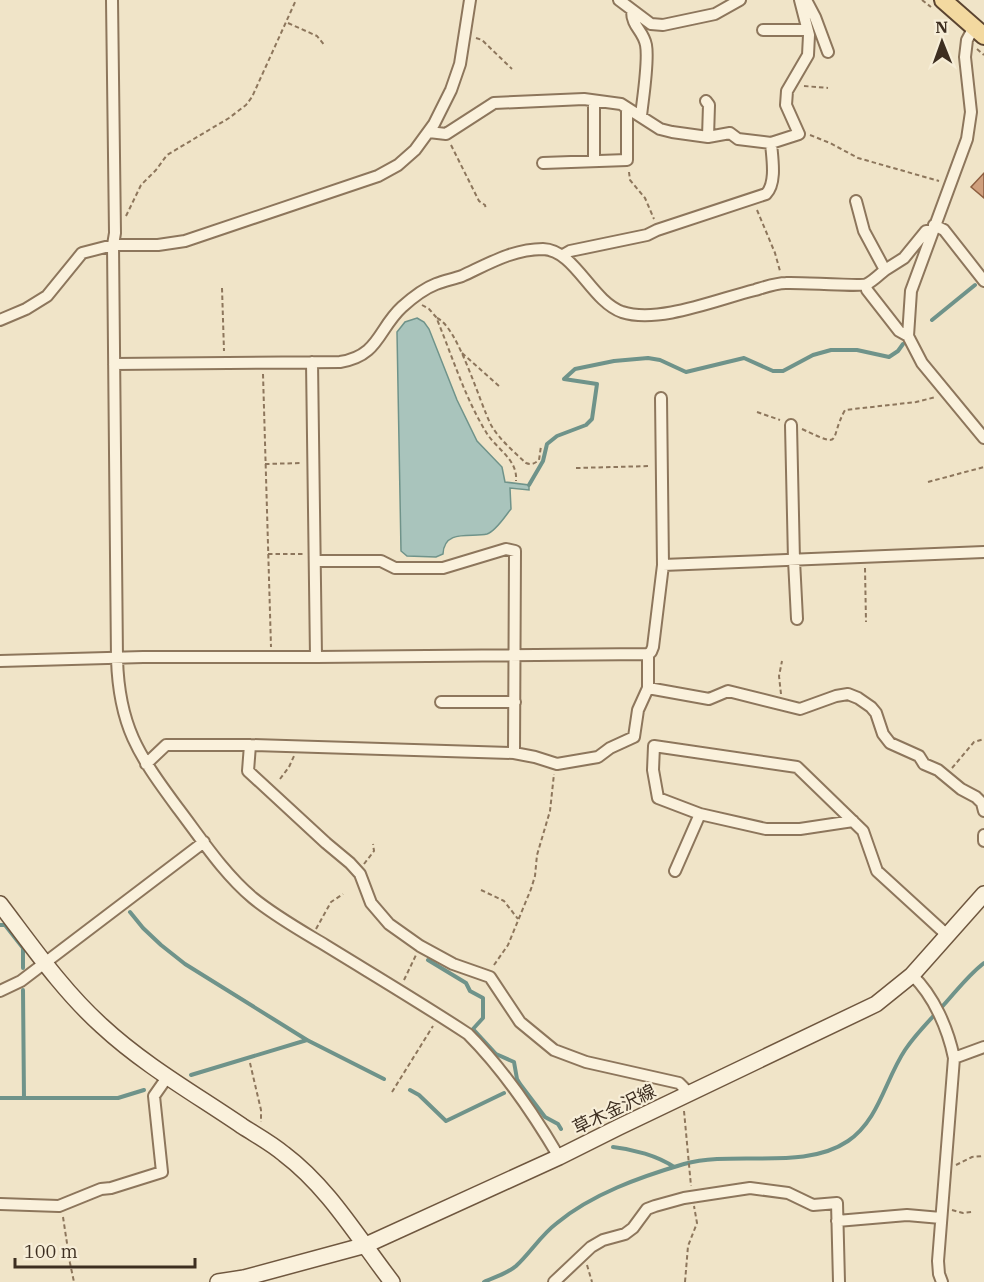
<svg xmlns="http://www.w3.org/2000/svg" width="984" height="1282" font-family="'IBM Plex Serif','Noto Sans JP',serif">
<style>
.water{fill:#a9c4bc;stroke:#6f938a;stroke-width:1.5}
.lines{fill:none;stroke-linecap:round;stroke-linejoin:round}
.stream{stroke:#6f938a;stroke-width:4}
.building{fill:#cf9f7d;stroke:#8d5f41;stroke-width:1.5}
.street-casing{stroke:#8d765c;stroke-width:14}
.secondary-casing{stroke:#6f573f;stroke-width:18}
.primary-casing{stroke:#5b4430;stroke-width:20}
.path{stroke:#8d765c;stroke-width:2;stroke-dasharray:4.5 3;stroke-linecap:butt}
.street{stroke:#faf1dc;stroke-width:10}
.secondary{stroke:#faf1dc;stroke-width:15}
.primary{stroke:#f3d9a0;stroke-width:16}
.labels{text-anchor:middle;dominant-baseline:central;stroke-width:4.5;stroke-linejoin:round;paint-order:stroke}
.street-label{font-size:18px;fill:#3d2e20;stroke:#f7eed8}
</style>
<rect width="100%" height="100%" fill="#f0e4c8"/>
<!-- water -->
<path class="water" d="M417,318L424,322L429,329L457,400L477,441L502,467L505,482L529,485V490L510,488L511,509C505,516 496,531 487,534C473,538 444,528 443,554L436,557L407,556L401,551L397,332L405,322Z"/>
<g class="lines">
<!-- stream -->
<path class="stream" d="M932,320L975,285
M529,485L543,461L547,444L557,436L586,425L592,419L597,384L564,379L575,369L614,361L648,358L660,360L686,372L744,358L773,371H783L813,355L831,350H857L889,357L898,351L903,344
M130,912L143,928L161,945L185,964L307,1040L384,1079
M0,925H5L23,948V968
M428,960L466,983L470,991L483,998V1018L473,1029L496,1054L514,1062L517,1079L520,1084L545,1117L558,1124L561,1129
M23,990L24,1098
M191,1075L307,1040
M410,1090L419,1095L446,1121L504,1093
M0,1098H118L144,1090
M613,1147C633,1149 658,1156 674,1167
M484,1282C495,1277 508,1273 516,1266C531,1252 541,1235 557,1223C592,1194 640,1177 684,1164C735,1150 804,1171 848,1141C879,1120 885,1080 905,1050C915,1035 928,1022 940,1009C955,993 967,976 984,963"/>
</g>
<!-- building -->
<path class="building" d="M984,173V198L971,187Z"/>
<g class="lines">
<defs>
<path id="street" d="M112,0L115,233L113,245L117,659C119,726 138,754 177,807C200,837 223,873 253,898C275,916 300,930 325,945C372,974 421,1003 468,1034C504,1070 533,1113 559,1157
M619,0L651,24L663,25L715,14L740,0
M806,0L815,17L828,52
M632,11C632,27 643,30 646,45C649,61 643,97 641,116
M974,27L967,40L965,57L971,112L967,139L911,291L908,336L922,363L984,438
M763,30H807
M706,101L709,105L708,137
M429,132L446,134L494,103L584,99L621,104L660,129L672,132L708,137L730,133L738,139L771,143L799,134L786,105L787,91L808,55L809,35L800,0
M594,161V101
M543,163L627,160V108
M934,225L944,230L984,281
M563,255L570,251L647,235L657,230L766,194C777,183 772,157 771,143
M885,270L904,258L926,231H932
M866,285L867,290L899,331L908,336
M0,320L26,309L47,296L82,253L113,245H158L185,241L378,176L398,165L415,150L434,124L451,90L460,64L470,0
M312,362L316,657
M114,364L340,362C379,356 378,329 402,307C412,298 423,289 436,284C444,281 453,279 462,276C488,264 513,249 543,249C575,250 591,301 622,312C659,324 718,299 755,290C765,287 776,283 786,283C799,282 861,287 867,284C873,281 880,274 885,270L864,231L856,201
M661,398L663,565
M791,425L794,560L797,619
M648,654V688L709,699L728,691L800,709L836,696L848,694L858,698L871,707L876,713L883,734L890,743L919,756L924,764L938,770L961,789L976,797L982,803L984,811
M0,661L143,657H316L648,654L651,652L653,647L663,565L984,552
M441,702H515
M250,745L248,771L326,843L350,863L360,874L371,903L389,924L420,946L453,964L490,977L520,1022L554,1050L586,1062L679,1083L684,1088L689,1095
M514,753L535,757L557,764L598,757L610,748L634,737L638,710L648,688
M146,764L166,745H250L514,753L515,551L506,549L443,568H395L381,561H315
M700,814L766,829H800L853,821
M984,835V841
M675,871L700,814L658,798L653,770L654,746L797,767L863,831L877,871L947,935
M912,975C934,996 948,1029 954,1058L938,1261L939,1274L942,1282
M0,991L21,981L204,842
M954,1058L984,1047
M0,1204L59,1206L101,1189L111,1188L162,1172L154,1096L168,1076
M837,1221L907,1215L941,1218
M554,1282L591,1247L603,1240L625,1234L633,1228L647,1209L655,1206L684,1198L750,1188L788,1193L813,1205L837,1203L839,1282"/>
<path id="secondary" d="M0,904C32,946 63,991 102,1026C144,1065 195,1094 242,1126C256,1135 271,1143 284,1154C329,1188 358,1238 392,1282
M218,1282L244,1278L366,1245L559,1157L619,1127L876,1004L912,975L984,894"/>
<path id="primary" d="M943,0L984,36"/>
</defs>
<!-- street casing -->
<use href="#street" class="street-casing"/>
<!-- secondary casing -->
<use href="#secondary" class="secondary-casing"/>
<!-- primary casing -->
<use href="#primary" class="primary-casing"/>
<!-- path -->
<path class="path" d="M922,0L931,7
M288,23L317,36L325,46
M476,38L482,40L512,69
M977,49L984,55
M804,86L828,88
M810,135L830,143L858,158L939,181
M451,145L479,201L485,205L486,210
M629,172L630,180L645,198L654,219
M757,210L775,253L780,271
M126,216L141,185L156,170L167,155L229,118L246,105L252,97L296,0
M222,288L224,351
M422,305L429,309L436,317C452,355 464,396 486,432C496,449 518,459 516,481
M437,318C458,327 479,401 491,425C499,439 514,452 526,463C531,465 534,464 539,460L541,446
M462,353L499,386
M263,374L271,647
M757,412L780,420
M802,429C845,449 828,441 845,410L916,402L936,397
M265,464L302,463
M576,468L651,466
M928,482L984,467
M268,554H304
M865,568L866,622
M781,694L779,676L782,661
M952,768L974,742L984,739
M280,779L289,767L294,756
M364,864L374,851L373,844
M481,890L504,901L518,919
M316,929L331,902L343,894
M494,965L508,945L531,889L535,876L537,855L550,811L554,774
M404,980L416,955
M250,1063L261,1110V1122
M392,1092L433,1026
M684,1111L691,1186
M956,1165L972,1157L984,1156
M952,1210L963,1213L972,1212
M63,1217L70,1263L74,1282
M587,1265L592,1282
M685,1282L688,1246L697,1223L694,1206"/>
<!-- street -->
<use href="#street" class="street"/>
<!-- secondary -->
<use href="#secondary" class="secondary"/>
<!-- primary -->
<use href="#primary" class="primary"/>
</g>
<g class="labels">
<!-- street labels -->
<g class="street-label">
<text transform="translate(614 1109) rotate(-26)">草木金沢線</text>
</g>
</g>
<!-- north arrow -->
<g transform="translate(942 42) rotate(359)" stroke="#f7eed8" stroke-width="4.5" paint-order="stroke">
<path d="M0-4.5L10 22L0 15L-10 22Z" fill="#3d2e20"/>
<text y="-9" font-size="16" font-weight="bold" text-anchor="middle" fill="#3d2e20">N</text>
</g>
<!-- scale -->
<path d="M15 1258v9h180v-9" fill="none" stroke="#3d2e20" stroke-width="3"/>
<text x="24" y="1258" font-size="18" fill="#3d2e20" stroke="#f7eed8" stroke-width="4.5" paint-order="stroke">100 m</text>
</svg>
